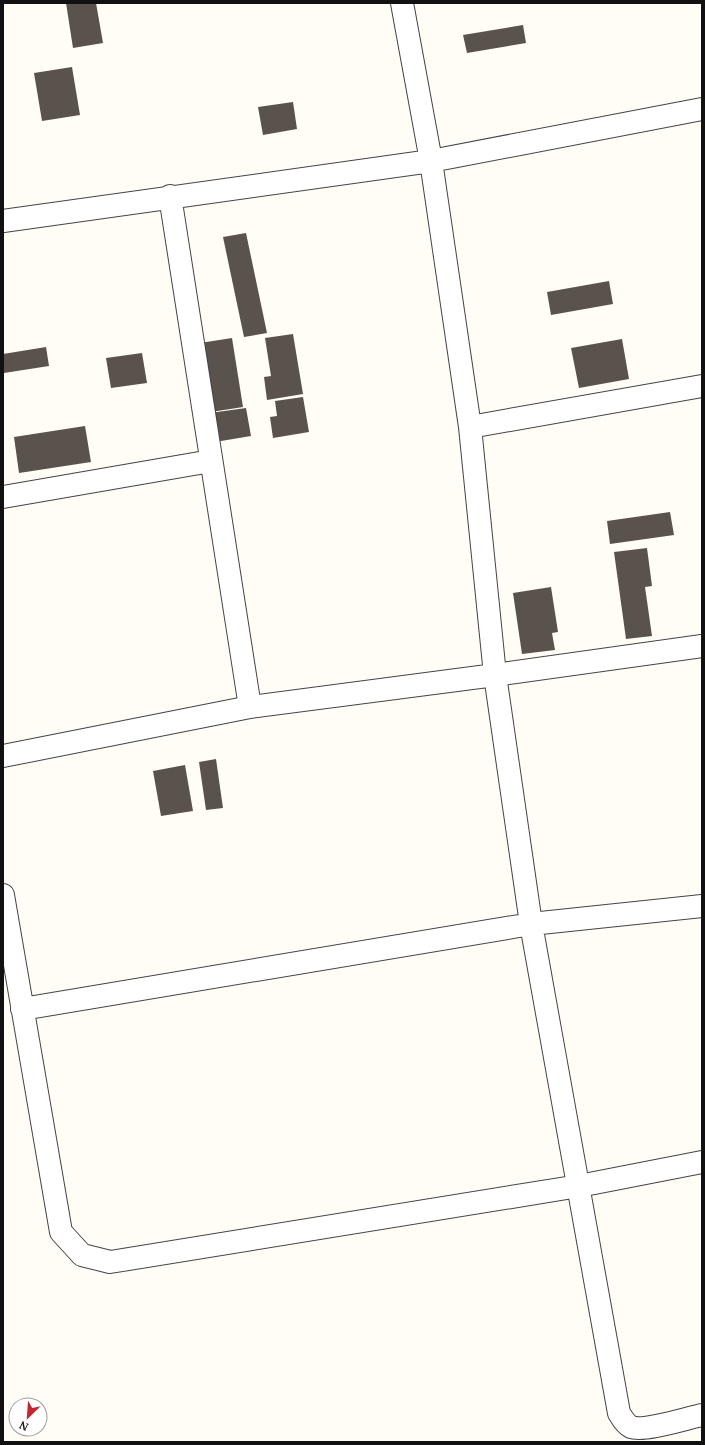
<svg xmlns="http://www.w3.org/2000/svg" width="705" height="1445" font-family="'PT Serif',serif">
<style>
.building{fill:#5a524d}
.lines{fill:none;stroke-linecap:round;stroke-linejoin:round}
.minor-casing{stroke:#444;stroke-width:24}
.minor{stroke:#fff;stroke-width:22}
</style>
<rect width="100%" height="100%" fill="#fffdf5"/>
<!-- building -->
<path class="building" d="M66,3H96L103,43L73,48Z
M523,25L526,43L467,53L463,35Z
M72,67L80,115L42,121L34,73Z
M293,102L297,129L263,135L258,107Z
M246,233L267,333L244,337L223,237Z
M609,281L613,304L551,315L547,292Z
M293,334L303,394L267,400L264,377L271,376L265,338Z
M232,338L243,407L211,412L200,343Z
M622,339L629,379L579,388L571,348Z
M46,347L49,366L4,373L3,354Z
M142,353L147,383L111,388L106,358Z
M303,397L309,432L273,438L270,417L277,416L275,401Z
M246,408L251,436L215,442L210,413Z
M85,426L91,462L19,473L14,437Z
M670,512L674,535L610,544L607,521Z
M647,548L652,586L645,587L652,636L626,639L614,552Z
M551,587L558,632L552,633L555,650L522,654L513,593Z
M216,759L223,808L206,810L199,762Z
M185,765L193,811L161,816L153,771Z"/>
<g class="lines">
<defs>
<path id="minor" d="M402,3L431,161L470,427L495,675L531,924L619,1413C622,1418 625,1424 631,1427C644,1432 687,1418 702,1415
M170,196L250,707
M3,221L431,161L702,109
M470,427L702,386
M3,497L211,461
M3,756L250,707L495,675L702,646
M3,895L61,1232L82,1255L110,1262L579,1186L702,1162
M22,1009L531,924L702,906"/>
</defs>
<!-- minor casing -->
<use href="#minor" class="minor-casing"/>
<!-- minor -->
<use href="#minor" class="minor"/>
</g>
<!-- border -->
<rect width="705" height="1445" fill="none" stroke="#111111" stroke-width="8"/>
<!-- north arrow -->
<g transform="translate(28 1417) rotate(205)"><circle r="19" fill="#ffffff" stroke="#a0a0a0"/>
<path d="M0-3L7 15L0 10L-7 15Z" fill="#c4262e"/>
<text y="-6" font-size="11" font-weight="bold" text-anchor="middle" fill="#111111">N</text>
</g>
</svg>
